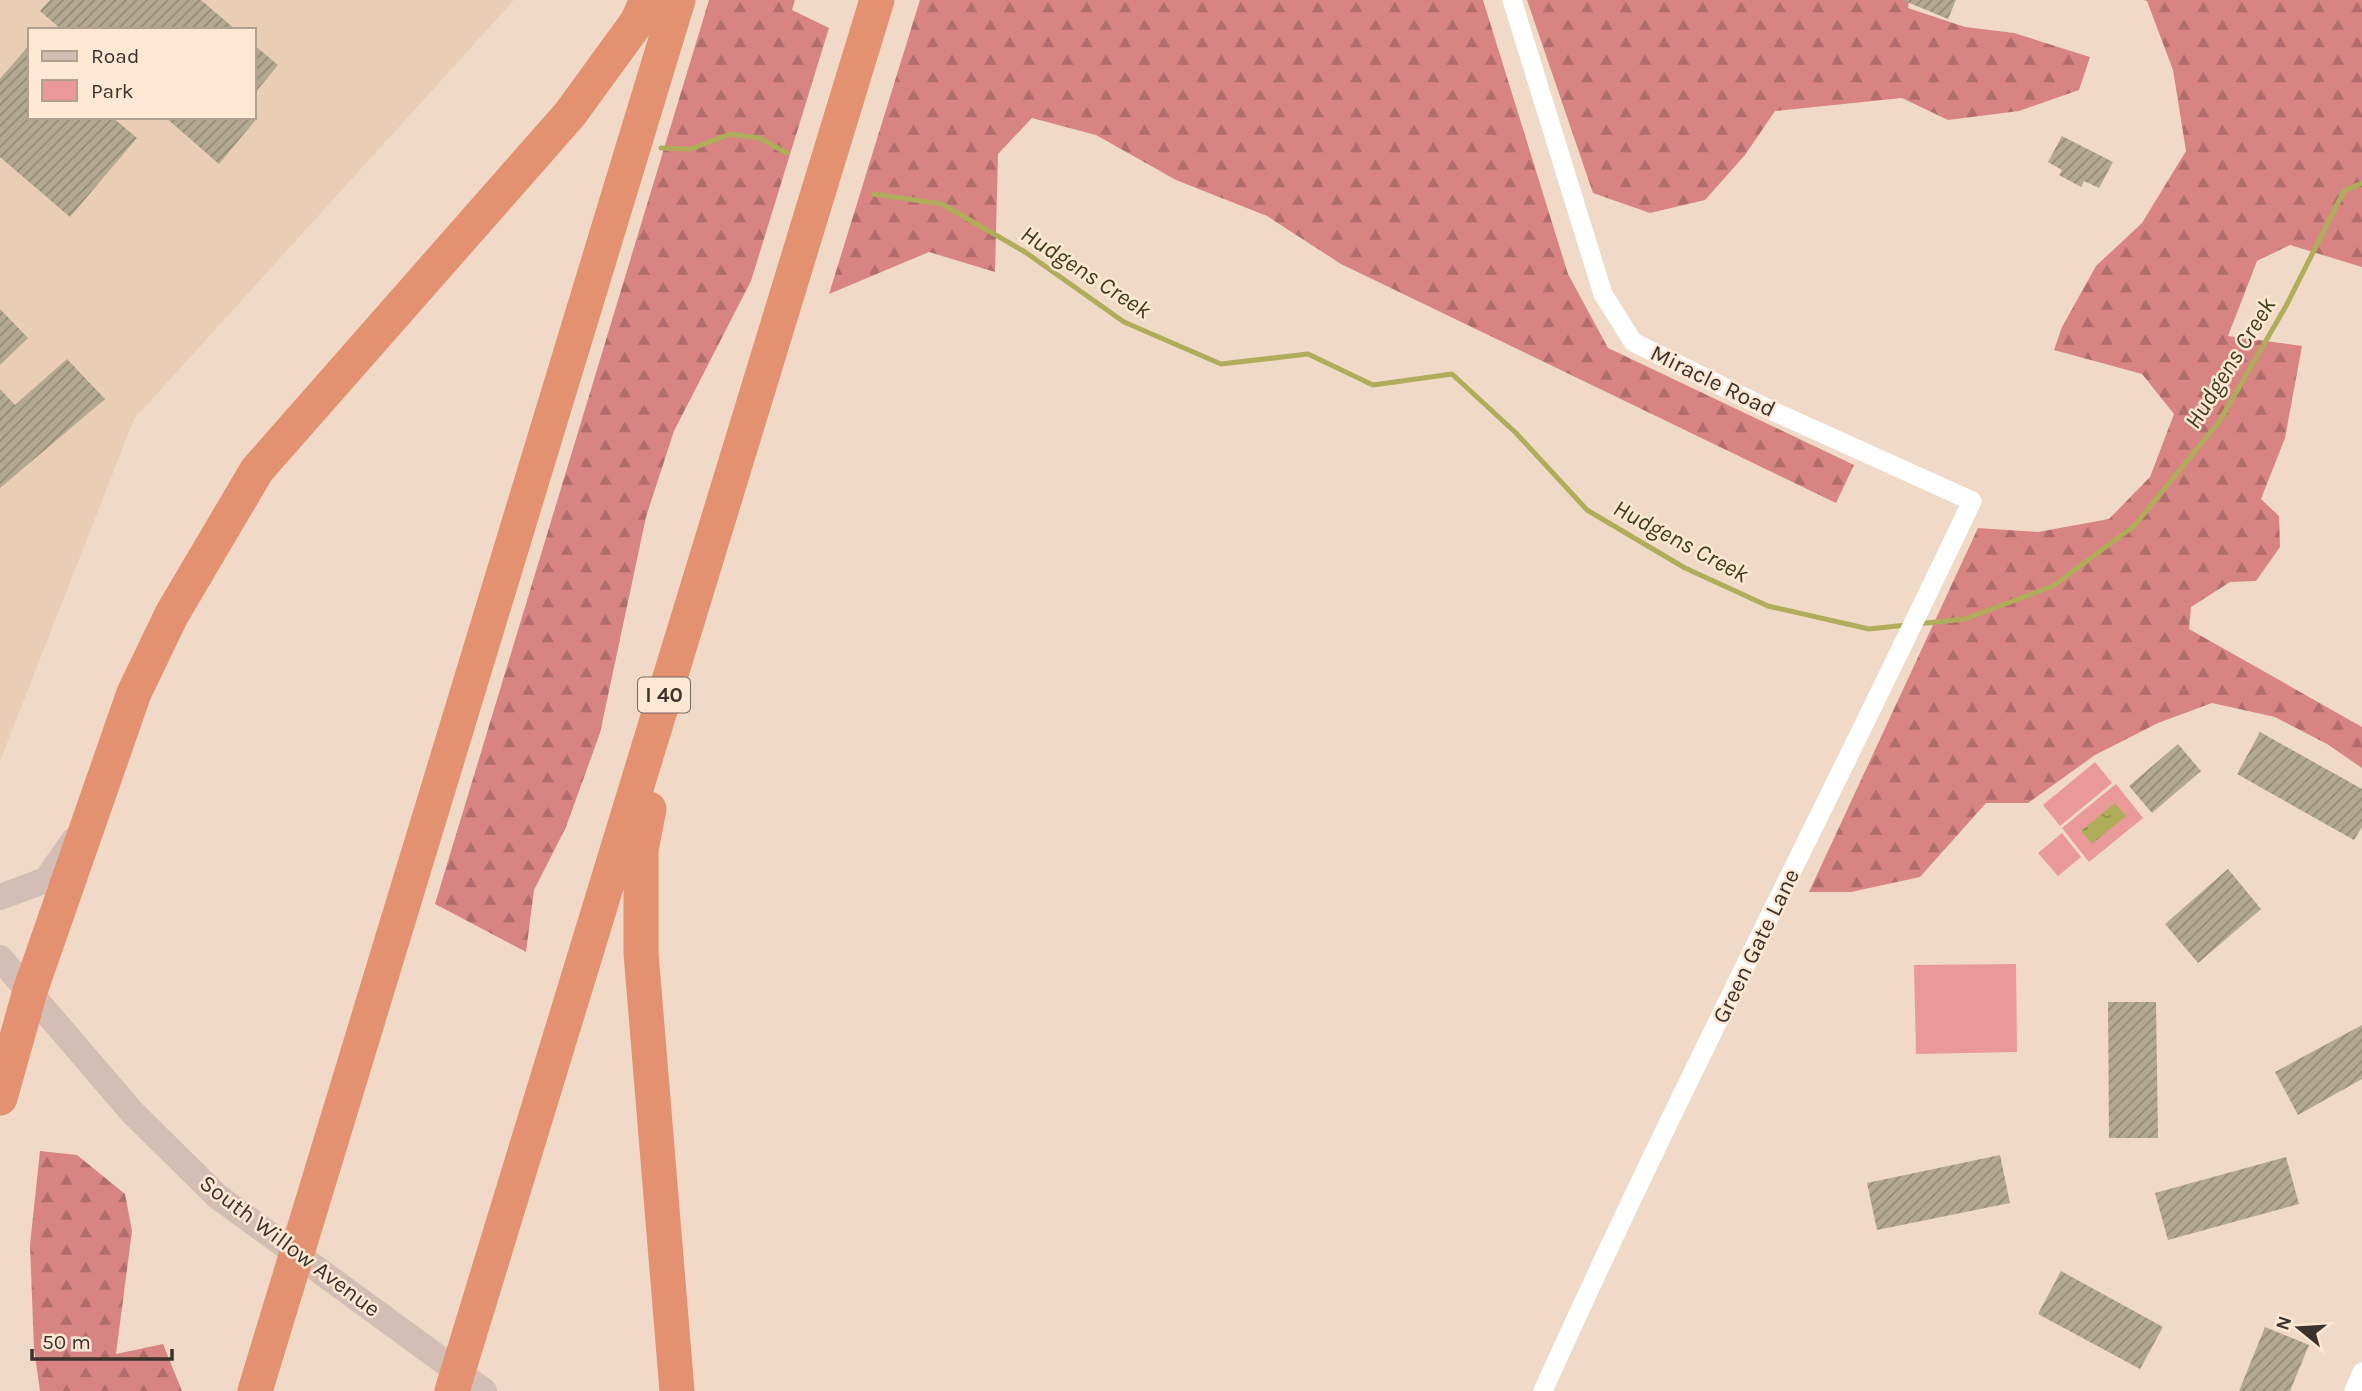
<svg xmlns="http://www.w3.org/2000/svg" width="2362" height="1391" font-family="Karla,sans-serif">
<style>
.built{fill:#e9cdb4;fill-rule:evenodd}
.green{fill:#e99a98}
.forest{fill:url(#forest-firs)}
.water{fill:url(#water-ripples)}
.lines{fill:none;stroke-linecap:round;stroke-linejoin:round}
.stream{stroke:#afac5a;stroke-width:5}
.building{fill:url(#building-hatch)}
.minor{stroke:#fff;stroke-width:19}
.secondary{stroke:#d3bdb4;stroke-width:26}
.motorway{stroke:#e39170;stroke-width:35}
.labels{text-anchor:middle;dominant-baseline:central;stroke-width:5;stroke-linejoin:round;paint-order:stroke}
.shield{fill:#fee8d4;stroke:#76695e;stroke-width:2}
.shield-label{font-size:21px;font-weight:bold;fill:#3b332b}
.street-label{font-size:23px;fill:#3b332b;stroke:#fee8d4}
.water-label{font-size:24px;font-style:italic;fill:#3f3e1a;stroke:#fee8d4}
</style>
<defs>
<pattern id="forest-firs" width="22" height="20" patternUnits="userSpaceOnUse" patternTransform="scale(1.75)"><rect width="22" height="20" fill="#d88482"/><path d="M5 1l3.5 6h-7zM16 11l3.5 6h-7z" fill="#b06d6b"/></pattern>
<pattern id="water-ripples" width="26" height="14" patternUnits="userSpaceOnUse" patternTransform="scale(1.75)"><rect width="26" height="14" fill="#afac5a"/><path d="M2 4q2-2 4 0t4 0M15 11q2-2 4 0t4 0" fill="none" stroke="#908d4b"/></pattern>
<pattern id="building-hatch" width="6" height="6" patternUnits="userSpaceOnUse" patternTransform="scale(1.75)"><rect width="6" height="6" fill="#b3a890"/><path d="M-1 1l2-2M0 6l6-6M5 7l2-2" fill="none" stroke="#938976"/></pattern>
</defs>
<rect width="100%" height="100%" fill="#f0dac7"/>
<!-- built -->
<path class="built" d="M0,0H514L134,419L0,761ZM30,30H254V117H30Z"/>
<!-- green -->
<path class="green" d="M2095,762L2112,783L2060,826L2043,805Z
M2116,784L2143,818L2089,862L2062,828Z
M2062,833L2081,857L2058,876L2038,853Z
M2016,964L2017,1052L1916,1054L1914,965Z"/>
<!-- forest -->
<path class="forest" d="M709,0H795L792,10L829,28L751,281L674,431L646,517L600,733L566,827L534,890L526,952L435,904Z
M920,0H1483L1568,274L1608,348L1854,465L1836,503L1341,264L1267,216L1176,180L1096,135L1032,118L998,154L995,272L929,252L829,294Z
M1527,0H1909L1908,8L1965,27L2014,33L2090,57L2079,90L2019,111L1948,120L1902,98L1775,111L1745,155L1705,200L1650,213L1593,193Z
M2143,0H2362V267L2290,245L2257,261L2228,336L2302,346L2285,438L2261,499L2279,516L2280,547L2256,581L2230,582L2191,607L2189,629L2362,727V768L2327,744L2275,717L2212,703L2158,723L2095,755L2028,803H1986L1920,877L1851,892H1809L1978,528L2038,532L2109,519L2150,477L2174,414L2142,374L2054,350L2062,327L2096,266L2142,223L2186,151L2173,70L2147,1Z
M40,1151L77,1155L125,1194L132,1231L116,1354L163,1344L182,1391H40L34,1349L30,1245Z"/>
<!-- water -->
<path class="water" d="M2115,803L2126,816L2092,844L2081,831Z"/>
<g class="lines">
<!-- stream -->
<path class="stream" d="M661,148L691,149L730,134L759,138L787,153
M874,194L942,204L1025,252L1124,322L1221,364L1308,354L1373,385L1452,374L1516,433L1587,510L1685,568L1768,606L1869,629L1907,625
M1917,624L1965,619L2053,586L2134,526L2219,422L2286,306L2344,191L2362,183"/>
</g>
<!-- building -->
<path class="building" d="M50,0H201L236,30H62L40,11Z
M1902,0H1956L1948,19Z
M30,44V117H112L137,138L70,217L0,157V79Z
M254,45L278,65L254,94Z
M165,117H258L219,164Z
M2062,136L2113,162L2099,188L2084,181L2081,187L2059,175L2062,170L2048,162Z
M0,309L28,338L0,365Z
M67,359L105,399L0,488V389L15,405Z
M2260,732L2362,789V827L2354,840L2237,774Z
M2178,744L2201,771L2152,813L2129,786Z
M2228,869L2261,909L2198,963L2165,924Z
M2108,1002H2156L2158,1138H2109Z
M2362,1025V1079L2298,1115L2275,1072Z
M2000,1155L2010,1203L1877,1230L1867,1183Z
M2286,1157L2299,1204L2168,1240L2155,1193Z
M2061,1271L2163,1327L2140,1369L2038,1314Z
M2265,1327L2309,1345L2290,1391H2239Z"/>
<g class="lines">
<!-- minor -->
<path class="minor" d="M1512,0L1603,294L1633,342L1764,407L1972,501C1831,799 1678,1091 1543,1391
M2354,1391L2362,1372"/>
<!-- secondary -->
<path class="secondary" d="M0,897L46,880L74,840
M0,958L132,1112L217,1196L484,1391"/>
<!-- motorway -->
<path class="motorway" d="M649,809L641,850V953L677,1391
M0,1098L30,991L134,693L172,614L257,470L570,114L637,22L647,0
M255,1391L678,0
M452,1391L877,0"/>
</g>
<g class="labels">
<!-- shield labels -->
<rect class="shield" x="638" y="677.5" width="52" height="35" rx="5"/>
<g class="shield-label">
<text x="664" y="695">I 40</text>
</g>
<!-- street labels -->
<g class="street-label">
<text transform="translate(1713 381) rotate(26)">Miracle Road</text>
<text transform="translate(1756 946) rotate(-64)">Green Gate Lane</text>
<text transform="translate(290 1246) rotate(37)">South Willow Avenue</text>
</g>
<!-- water labels -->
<g class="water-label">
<text transform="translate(1086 272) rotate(33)">Hudgens Creek</text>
<text transform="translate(2230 363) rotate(-58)">Hudgens Creek</text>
<text transform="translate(1681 541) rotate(28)">Hudgens Creek</text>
</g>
</g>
<!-- legend -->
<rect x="28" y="28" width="228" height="91" fill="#fee8d4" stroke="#b0a090" stroke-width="2"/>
<rect x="42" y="51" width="35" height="10" fill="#d3bdb4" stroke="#b0a090" stroke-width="2"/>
<text x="91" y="63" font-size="21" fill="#3b332b">Road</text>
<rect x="42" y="80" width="35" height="21" fill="#e99a98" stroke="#b0a090" stroke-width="2"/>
<text x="91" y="98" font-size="21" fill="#3b332b">Park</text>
<!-- north arrow -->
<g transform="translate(2299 1328) rotate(288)" stroke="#fee8d4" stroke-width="5" paint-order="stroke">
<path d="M0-5L12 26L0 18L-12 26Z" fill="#3b332b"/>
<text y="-10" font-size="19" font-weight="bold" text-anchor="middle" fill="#3b332b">N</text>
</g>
<!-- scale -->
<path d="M32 1349v10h140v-10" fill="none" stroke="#3b332b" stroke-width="3.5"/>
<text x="42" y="1349" font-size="21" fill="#3b332b" stroke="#fee8d4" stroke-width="5" paint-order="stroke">50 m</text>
</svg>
